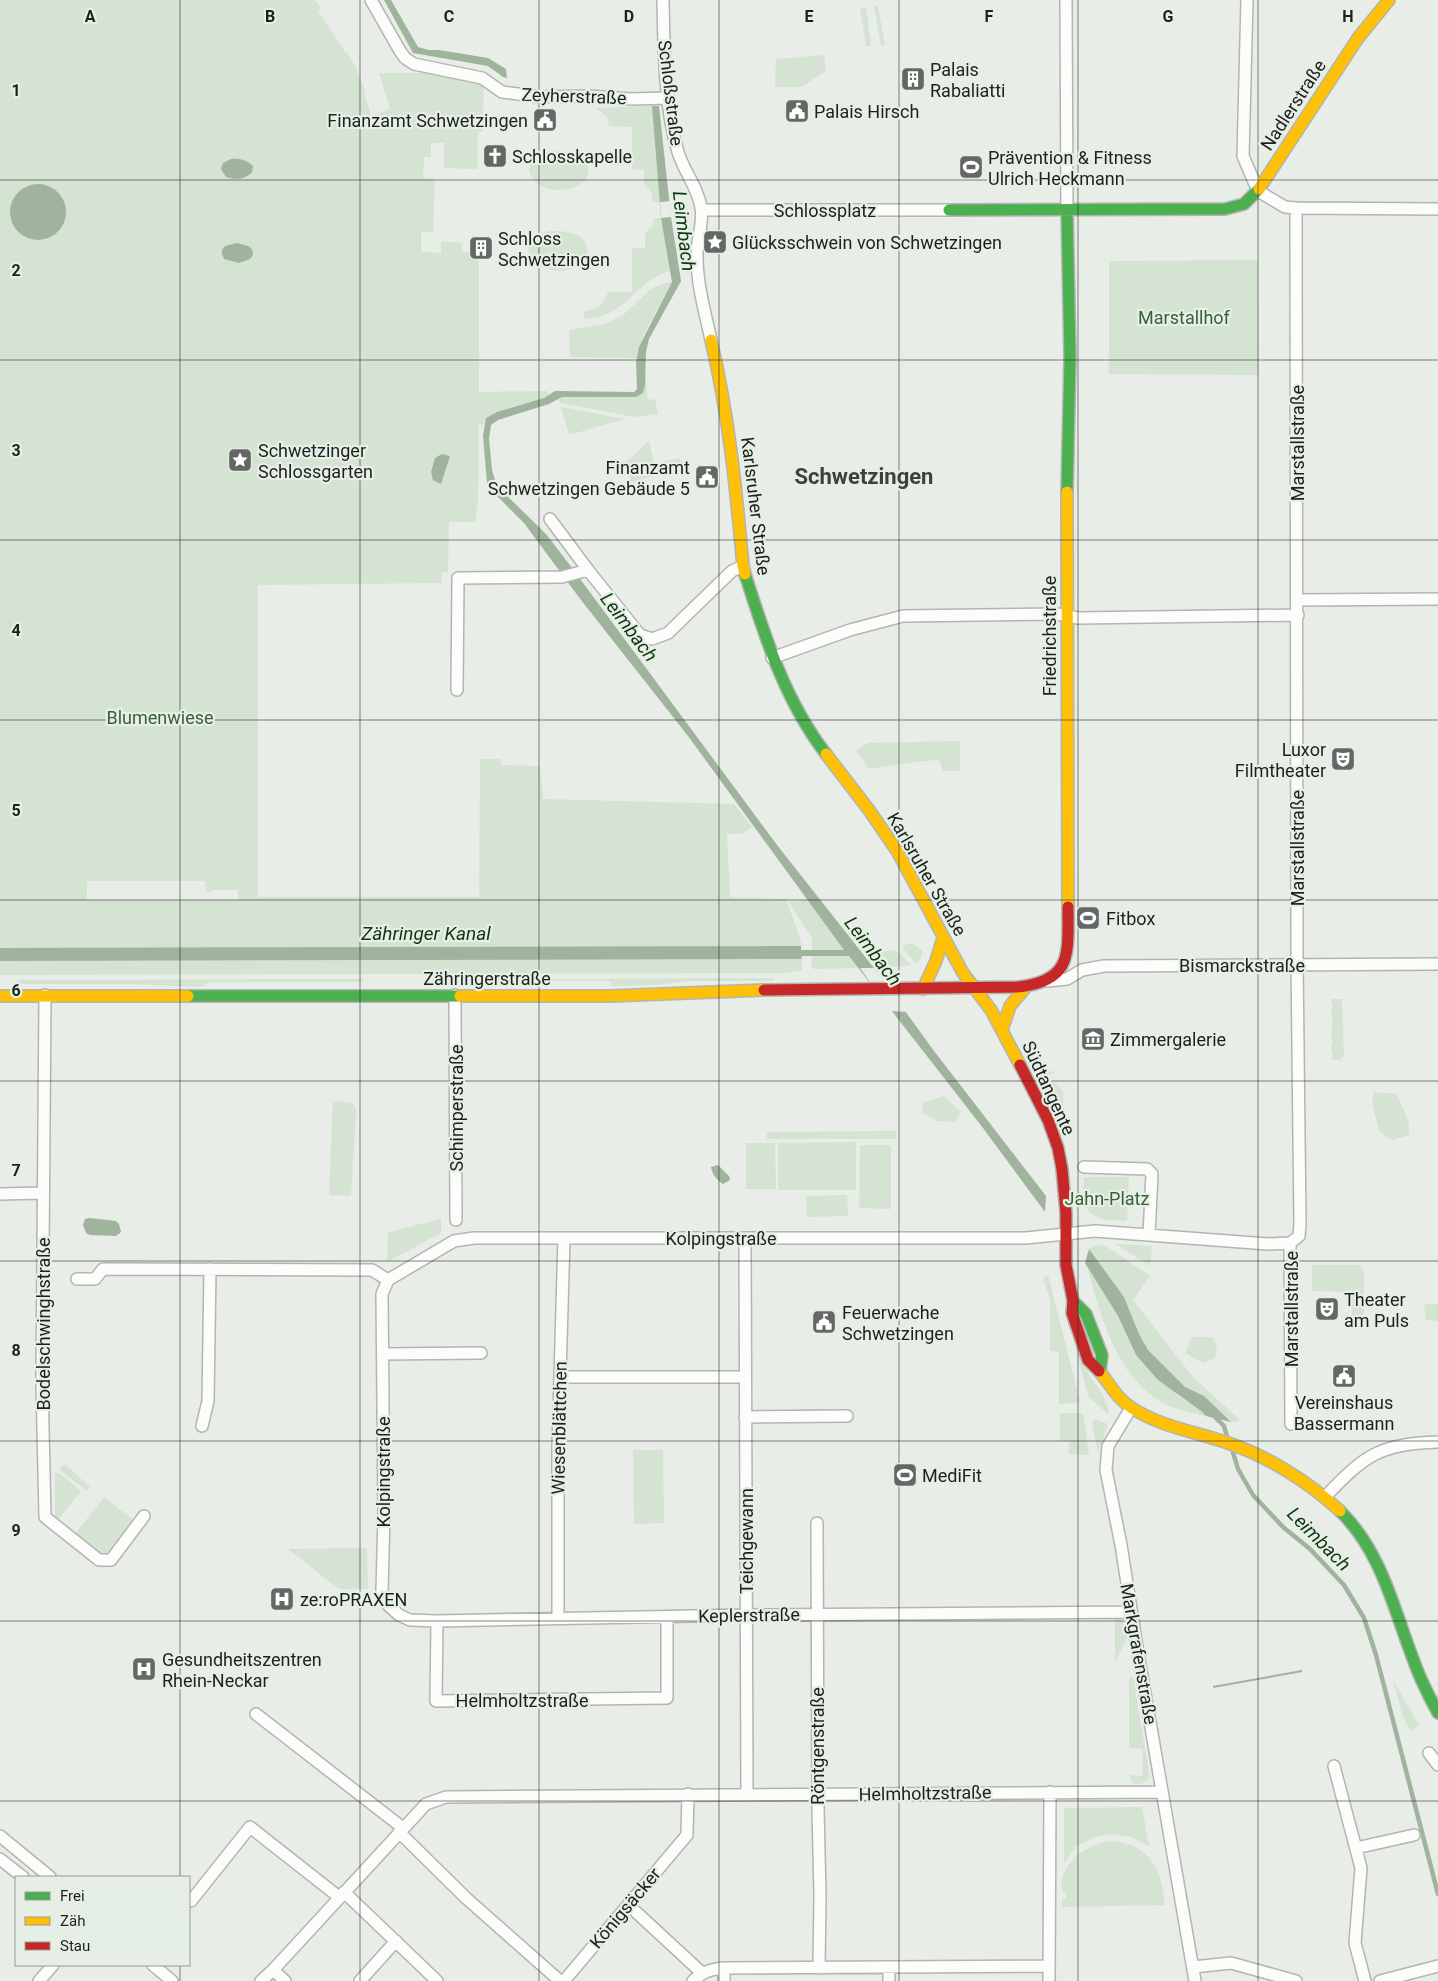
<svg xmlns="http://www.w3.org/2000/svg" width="1438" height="1981" font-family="Roboto,sans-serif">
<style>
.green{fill:#d4e3d2;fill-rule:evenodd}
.water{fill:#9fb39d}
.pier{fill:#e8ede7}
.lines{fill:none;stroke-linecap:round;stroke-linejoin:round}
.stream{stroke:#9fb39d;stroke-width:4.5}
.street-casing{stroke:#b2b5b1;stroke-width:14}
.fast-casing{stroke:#b2b5b1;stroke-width:14}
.slow-casing{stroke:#b2b5b1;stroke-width:14}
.jam-casing{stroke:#b2b5b1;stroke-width:14}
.street{stroke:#fcfcfb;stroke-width:11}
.fast{stroke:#4caf50;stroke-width:11}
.slow{stroke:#ffc107;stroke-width:11}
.jam{stroke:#c62828;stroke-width:11}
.grid{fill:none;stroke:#1d211d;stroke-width:1;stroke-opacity:0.55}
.labels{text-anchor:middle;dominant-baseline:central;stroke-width:4.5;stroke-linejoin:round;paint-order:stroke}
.poi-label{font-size:18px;fill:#1d211d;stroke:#e6efe5;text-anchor:start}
.street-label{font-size:18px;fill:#1d211d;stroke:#e6efe5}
.park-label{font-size:18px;fill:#385f35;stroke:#e6efe5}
.water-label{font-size:19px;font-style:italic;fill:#0e350c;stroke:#e6efe5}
.district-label{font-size:22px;font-weight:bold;fill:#3b423a;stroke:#e6efe5}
.grid-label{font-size:16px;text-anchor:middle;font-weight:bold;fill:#1d211d;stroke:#e6efe5;stroke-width:4.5;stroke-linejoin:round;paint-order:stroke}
</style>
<rect width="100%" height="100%" fill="#e8ede7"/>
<!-- green -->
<path class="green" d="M0,0H315L321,8L318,11L345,52H347L358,72L365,91L364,92L371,115L390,109L379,73H437L484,84L482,132H478L477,169L444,168V143H431V157H424L423,178L435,179L433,232H421V252L441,253V241L462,243V252H479V392L547,391L549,394L544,398L487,418L485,425L479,424L478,501L475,522H449L448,572H442V583L258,585V897H482L479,894L480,759H501V765L540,766L543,799L734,804L752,827L742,834H727L730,897L786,899L801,941L802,970L787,973L0,975ZM87,881H205L206,892H212L213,890H238V900H87Z
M874,6H878L885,45H881Z
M866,7L871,46H866L860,8Z
M824,55L826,71L801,87H775L776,59Z
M652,106L660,202H653L651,191L644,184V169L632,170V127L609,126L607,117L596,108Z
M550,151C598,147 602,191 556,190C543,189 534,183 529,171C531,159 539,154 550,151Z
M654,218H661L671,271C644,276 631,304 607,314C600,317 592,318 584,319V312C597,309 604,305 608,292H632V248H645V233L652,227Z
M549,231C562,231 587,231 587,250C588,255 584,260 581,263C550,289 500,243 549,231Z
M1256,260L1258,262L1259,375L1109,374V261Z
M672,282L643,336L636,358L570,357L569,330L606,324L623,315L650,290L661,284Z
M645,375L648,400L655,399L658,414L635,417L560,403L559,398L562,397H636L645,385Z
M561,407L625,419L569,435Z
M649,441L654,463L680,458L682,468L631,482L625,463Z
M960,741V771H943L939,760C915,761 893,766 869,769L856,751L868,743Z
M808,899L845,950H812V939L789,902Z
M912,943L923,951L920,960L916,963L904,950L903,945Z
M890,950L898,952L911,965L882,968L873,954Z
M812,956H849L860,968L814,969L811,966Z
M773,978V981H690L653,985L611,986V981L387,980Z
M363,979V982H210L201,987L132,984H16L18,980Z
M1331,999H1342L1344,1056L1340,1060H1331L1333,1056L1331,1046L1333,1044L1331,1036L1333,1028L1331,1026L1333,1019L1331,1009L1333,1007Z
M1038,1070L1051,1071L1055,1074H1048L1046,1080L1055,1083L1063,1091L1064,1120Z
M1374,1092L1397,1094L1409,1123V1135L1392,1140L1379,1131L1372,1103Z
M944,1096L961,1112L955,1122L937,1121L923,1113L922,1103Z
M333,1101L353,1103L356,1111L351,1196L329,1195Z
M896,1131V1139H767V1132Z
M856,1142V1190H778V1143Z
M746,1143H775L776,1189H746Z
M860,1145H891V1209L859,1208Z
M1084,1177H1129L1127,1221C1113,1220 1091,1222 1085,1205C1082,1198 1084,1185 1084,1177Z
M847,1195L848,1216L807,1217L806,1196Z
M441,1219V1232L439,1234L387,1262L388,1232Z
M1116,1244L1152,1246L1150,1266Z
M1104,1245L1150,1276L1133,1300L1193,1377L1241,1421L1231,1422L1204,1396L1185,1387L1148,1350L1139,1334L1124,1297L1089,1249L1093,1246Z
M1312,1265H1360L1364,1273V1316H1352L1351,1292L1312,1291Z
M1087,1266L1118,1316L1136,1355L1180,1397L1201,1411L1206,1416C1192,1413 1177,1410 1165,1404C1117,1379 1100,1315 1087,1266Z
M1048,1275L1080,1401L1078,1403L1059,1404V1352L1050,1351V1300L1043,1278Z
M1424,1304H1438V1321L1426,1320Z
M1069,1322C1074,1337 1078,1353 1085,1367C1093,1384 1108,1395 1109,1415L1088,1396Z
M1192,1337H1213L1217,1348L1215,1358L1203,1363L1185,1353Z
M1060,1413H1080L1083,1414L1089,1453L1087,1455L1069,1454V1441H1060Z
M1094,1419L1108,1424L1098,1453L1092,1423Z
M633,1450H663L664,1523L634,1524Z
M62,1465H66L90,1487L87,1491L60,1470V1467Z
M55,1473H59L81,1491L58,1520L55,1519Z
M104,1497L133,1520L134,1524C106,1558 111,1563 75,1534Z
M367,1548L368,1589H339L288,1549Z
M1115,1618H1120L1128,1629L1127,1639L1115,1662Z
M1133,1676L1149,1772L1148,1779C1143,1784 1139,1785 1132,1783L1129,1775L1142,1776L1143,1749L1129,1748V1681L1130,1677Z
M1393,1680L1419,1725L1411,1731L1403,1717Z
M1142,1807L1149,1846L1131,1837L1112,1834L1095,1837L1076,1846L1064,1863V1808Z
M1111,1841C1151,1844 1161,1869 1165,1905L1061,1907L1062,1899L1066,1898V1894L1061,1889C1061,1862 1086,1844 1111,1841Z"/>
<!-- water -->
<path class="water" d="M384,0H391L418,47L429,50H439L488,58L506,69L507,78L503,77L488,66L413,53Z
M652,106H659L671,217L681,281L649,339L646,352L645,385L643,393L636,397H562L549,404L498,420L491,425L489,439L492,470L497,486L546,534L569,564L777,845L874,968L934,1051L1046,1196L1045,1212L983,1128L849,956H802L801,959L0,961V948L797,946H801V950H844L688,736L581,600L524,523L490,489L487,483L483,436L486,418L497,412L544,398L555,391L634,392L637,389L636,362L639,347L672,282L661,218Z
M231,159C239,158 247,160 253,166L252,172C245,180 235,180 226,177L221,169L223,163Z
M10 212a28 28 0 1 1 56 0a28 28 0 1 1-56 0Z
M237,243L248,246L252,249L253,255L250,259L239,263L224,259L222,254V250L225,246Z
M442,454L450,456L441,484L433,480L431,472L435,458Z
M718,1165L729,1176L730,1180L723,1184C717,1180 712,1174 711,1167Z
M90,1218L116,1221L119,1224L121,1232L116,1236L90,1235L86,1233L83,1225L85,1219Z
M1089,1249L1124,1297L1139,1334L1148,1350L1185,1387L1204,1396L1231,1422L1206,1416L1201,1411L1158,1380L1136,1355L1118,1316L1085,1263Z
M1302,1670V1672L1213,1688V1686Z"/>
<!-- pier -->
<path class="pier" d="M670,201L671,217L661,218L660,202Z
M860,968H874L908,1012L891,1011Z"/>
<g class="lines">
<!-- stream -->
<path class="stream" d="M1213,1415L1224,1426L1228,1440
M1232,1449L1238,1469L1253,1495L1283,1527L1310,1549L1344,1585L1364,1618L1376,1655L1438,1894"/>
<defs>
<path id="street" d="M371,0L400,51L405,58L414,64L482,78L502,92L518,94L540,97L588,96L631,99L669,98
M663,0C664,48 664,106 678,152C684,172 698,187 701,208C704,224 696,241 697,257C697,285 705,312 711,340
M1066,0L1067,210
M1247,0L1243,156L1258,191L1285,207L1296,208L1438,209
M702,210H949
M550,519L588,570
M1298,600L1438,599
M772,658L850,630L903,616L1057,614L1078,618L1298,615
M457,690L458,578L562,577L588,570L640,635L652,639L668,633L732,571L743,566
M1048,981L1067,979L1082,970L1104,966L1438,964
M45,995L42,1384L45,1517L99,1560H111L144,1516
M455,995L456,1220
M1084,1167L1147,1169L1152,1174L1149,1235
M0,1194L43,1193
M745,1238L747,1795
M1290,1243L1299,1236L1300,1224L1297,960L1296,208
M1290,1243L1291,1424
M77,1279H95L103,1269L372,1270L388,1280
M383,1354L481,1353
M560,1377H745
M1131,1408L1108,1446L1106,1470L1121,1545L1137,1647L1195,1981
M745,1417L847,1416
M202,1426L208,1401L210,1269
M1325,1497C1365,1455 1379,1444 1438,1442
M817,1523L818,1808L820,1896L819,1968
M1131,1612L746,1615L437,1621L410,1620L399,1615L389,1606L382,1591L384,1515L382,1294L388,1280L454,1241L474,1238H1026L1095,1231L1268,1244L1290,1243
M558,1618V1446L564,1238
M437,1621L436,1701L667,1698V1617
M256,1714L403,1828
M1429,1753L1438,1765
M1334,1766L1361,1868L1355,1943L1365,1981
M399,1832L466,1898L560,1981
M0,1836L50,1877
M1356,1848L1414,1835
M0,1859L23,1877
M344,1892L437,1981
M191,1901L250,1827L339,1897
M636,1912L702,1973
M153,1965L172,1981
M889,1967V1981
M1193,1967L1231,1963L1296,1981
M273,1970L285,1981
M39,1981L53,1965
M261,1981L273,1970L426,1804L446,1797L1162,1792
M360,1981L396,1941
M564,1981L687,1835L688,1794
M693,1981C702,1972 711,1969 724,1968L1049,1966
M724,1981V1968
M1049,1981L1050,1792
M1380,1981L1438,1966"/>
<path id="fast" d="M949,210L1225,209L1244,204L1259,189
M1067,210L1070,357L1067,492
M745,574C765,637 785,701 826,754
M188,996H460
M1073,1301L1086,1314L1102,1355L1100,1372
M1340,1511C1386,1556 1396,1621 1421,1679C1426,1690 1432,1702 1438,1713"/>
<path id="slow" d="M1259,189L1358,38L1389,0
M711,340C729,416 736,489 743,566L745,574
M1067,492L1068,907
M826,754L869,810L897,851L963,973L991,1010L1020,1065
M923,989L936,961L943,938
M0,996H188
M460,996H611L764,990
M1002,1030L1010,1006L1026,987
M1099,1371C1110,1384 1117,1399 1132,1408C1161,1427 1193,1431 1225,1442C1266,1455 1309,1482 1340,1511"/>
<path id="jam" d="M764,990L1018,987C1073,981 1068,953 1068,907
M1020,1065L1048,1120L1058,1148L1062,1169L1066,1213V1265L1073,1301L1072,1313L1088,1360L1099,1371"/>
</defs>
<!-- street casing -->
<use href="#street" class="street-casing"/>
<!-- fast casing -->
<use href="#fast" class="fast-casing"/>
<!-- slow casing -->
<use href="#slow" class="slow-casing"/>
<!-- jam casing -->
<use href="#jam" class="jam-casing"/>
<!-- street -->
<use href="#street" class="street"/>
<!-- fast -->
<use href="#fast" class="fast"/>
<!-- slow -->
<use href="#slow" class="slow"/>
<!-- jam -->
<use href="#jam" class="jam"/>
</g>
<!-- grid -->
<path class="grid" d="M180,0V1877M360,0V1981M539,0V1981M719,0V1981M899,0V1981M1078,0V1981M1258,0V1981M0,180H1438M0,360H1438M0,540H1438M0,720H1438M0,900H1438M0,1081H1438M0,1261H1438M0,1441H1438M0,1621H1438M0,1801H1438M180,1965V1981"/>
<!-- icons -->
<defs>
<symbol id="building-square" viewBox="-11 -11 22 22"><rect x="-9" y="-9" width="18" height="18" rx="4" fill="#646864" stroke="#e6efe5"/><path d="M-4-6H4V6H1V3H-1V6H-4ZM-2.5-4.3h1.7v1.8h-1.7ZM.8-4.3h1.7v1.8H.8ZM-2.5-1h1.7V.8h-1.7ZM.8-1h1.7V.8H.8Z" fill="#fff"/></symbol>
<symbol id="civic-square" viewBox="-11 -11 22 22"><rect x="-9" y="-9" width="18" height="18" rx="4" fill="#646864" stroke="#e6efe5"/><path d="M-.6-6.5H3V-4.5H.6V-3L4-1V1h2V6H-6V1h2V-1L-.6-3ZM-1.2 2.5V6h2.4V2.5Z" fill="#fff"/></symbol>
<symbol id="church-square" viewBox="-11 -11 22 22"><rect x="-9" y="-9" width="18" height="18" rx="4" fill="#646864" stroke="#e6efe5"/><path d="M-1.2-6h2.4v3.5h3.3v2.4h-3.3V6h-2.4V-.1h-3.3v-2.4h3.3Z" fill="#fff"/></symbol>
<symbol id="stadium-square" viewBox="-11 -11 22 22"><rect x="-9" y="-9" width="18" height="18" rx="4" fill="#646864" stroke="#e6efe5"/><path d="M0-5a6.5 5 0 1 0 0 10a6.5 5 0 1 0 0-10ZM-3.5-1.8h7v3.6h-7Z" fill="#fff"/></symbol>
<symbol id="sight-square" viewBox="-11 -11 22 22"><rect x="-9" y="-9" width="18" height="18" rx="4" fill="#646864" stroke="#e6efe5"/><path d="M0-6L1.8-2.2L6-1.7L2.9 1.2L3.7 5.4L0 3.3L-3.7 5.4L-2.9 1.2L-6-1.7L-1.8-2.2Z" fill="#fff"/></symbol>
<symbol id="theatre-square" viewBox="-11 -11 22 22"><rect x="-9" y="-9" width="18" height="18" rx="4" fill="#646864" stroke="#e6efe5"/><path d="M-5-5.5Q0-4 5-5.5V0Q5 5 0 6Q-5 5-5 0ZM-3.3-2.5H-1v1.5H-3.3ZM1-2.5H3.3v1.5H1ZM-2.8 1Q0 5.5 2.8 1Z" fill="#fff"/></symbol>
<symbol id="museum-square" viewBox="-11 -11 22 22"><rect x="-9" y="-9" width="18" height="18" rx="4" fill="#646864" stroke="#e6efe5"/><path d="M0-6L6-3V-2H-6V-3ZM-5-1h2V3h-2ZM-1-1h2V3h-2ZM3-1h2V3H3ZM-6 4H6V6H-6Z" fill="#fff"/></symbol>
<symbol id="hospital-square" viewBox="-11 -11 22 22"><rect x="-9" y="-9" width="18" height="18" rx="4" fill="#646864" stroke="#e6efe5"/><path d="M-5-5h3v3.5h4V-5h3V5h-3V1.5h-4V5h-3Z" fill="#fff"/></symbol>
</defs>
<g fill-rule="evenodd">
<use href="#building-square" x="899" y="65" width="28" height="28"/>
<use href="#civic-square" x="783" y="97" width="28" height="28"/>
<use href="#civic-square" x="531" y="106" width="28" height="28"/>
<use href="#church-square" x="481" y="142" width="28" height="28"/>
<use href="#stadium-square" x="957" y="153" width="28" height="28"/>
<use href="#sight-square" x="701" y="228" width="28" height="28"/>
<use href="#building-square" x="467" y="234" width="28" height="28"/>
<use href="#sight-square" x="226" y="446" width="28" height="28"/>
<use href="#civic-square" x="693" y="463" width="28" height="28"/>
<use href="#theatre-square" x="1329" y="745" width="28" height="28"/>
<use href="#stadium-square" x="1074" y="904" width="28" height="28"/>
<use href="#museum-square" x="1079" y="1025" width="28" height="28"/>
<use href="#theatre-square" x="1313" y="1295" width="28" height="28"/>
<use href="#civic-square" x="810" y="1308" width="28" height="28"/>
<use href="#civic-square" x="1330" y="1362" width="28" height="28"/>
<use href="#stadium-square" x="891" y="1461" width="28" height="28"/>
<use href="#hospital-square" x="268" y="1585" width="28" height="28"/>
<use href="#hospital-square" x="130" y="1655" width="28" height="28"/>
</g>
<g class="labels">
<!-- poi labels -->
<g class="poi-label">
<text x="930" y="69">Palais<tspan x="930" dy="21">Rabaliatti</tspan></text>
<text x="814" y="111">Palais Hirsch</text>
<text x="528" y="120" text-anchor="end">Finanzamt Schwetzingen</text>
<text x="512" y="156">Schlosskapelle</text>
<text x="988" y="157">Prävention &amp; Fitness<tspan x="988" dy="21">Ulrich Heckmann</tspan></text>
<text x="498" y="238">Schloss<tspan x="498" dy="21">Schwetzingen</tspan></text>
<text x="732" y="242">Glücksschwein von Schwetzingen</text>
<text x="258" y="450">Schwetzinger<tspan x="258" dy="21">Schlossgarten</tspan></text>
<text x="690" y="467" text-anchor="end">Finanzamt<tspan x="690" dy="21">Schwetzingen Gebäude 5</tspan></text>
<text x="1326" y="749" text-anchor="end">Luxor<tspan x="1326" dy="21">Filmtheater</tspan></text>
<text x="1106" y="918">Fitbox</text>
<text x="1110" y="1039">Zimmergalerie</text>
<text x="1344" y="1299">Theater<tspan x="1344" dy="21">am Puls</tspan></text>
<text x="842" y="1312">Feuerwache<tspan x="842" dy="21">Schwetzingen</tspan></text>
<text x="1344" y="1402" text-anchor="middle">Vereinshaus<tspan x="1344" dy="21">Bassermann</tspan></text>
<text x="922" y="1475">MediFit</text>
<text x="300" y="1599">ze:roPRAXEN</text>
<text x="162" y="1659">Gesundheitszentren<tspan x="162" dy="21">Rhein-Neckar</tspan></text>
</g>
<!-- street labels -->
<g class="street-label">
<text transform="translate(671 93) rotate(83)">Schloßstraße</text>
<text transform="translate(574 96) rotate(2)">Zeyherstraße</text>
<text transform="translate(1293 105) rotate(-57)">Nadlerstraße</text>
<text x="825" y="210">Schlossplatz</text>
<text transform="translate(1297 443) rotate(-90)">Marstallstraße</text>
<text transform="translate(756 506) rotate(83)">Karlsruher Straße</text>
<text transform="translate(1049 636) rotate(-90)">Friedrichstraße</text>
<text transform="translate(1297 848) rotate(-90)">Marstallstraße</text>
<text transform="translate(927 874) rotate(60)">Karlsruher Straße</text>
<text x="1242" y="965">Bismarckstraße</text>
<text x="487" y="978">Zähringerstraße</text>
<text transform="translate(1049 1088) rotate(65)">Südtangente</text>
<text transform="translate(456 1108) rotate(-90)">Schimperstraße</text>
<text x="721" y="1238">Kolpingstraße</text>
<text transform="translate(1291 1309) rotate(-90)">Marstallstraße</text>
<text transform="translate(43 1324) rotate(-90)">Bodelschwinghstraße</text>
<text transform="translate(559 1428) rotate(-89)">Wiesenblättchen</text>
<text transform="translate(383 1472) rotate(-90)">Kolpingstraße</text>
<text transform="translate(746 1541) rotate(-90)">Teichgewann</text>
<text transform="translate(749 1615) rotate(-1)">Keplerstraße</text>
<text transform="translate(1139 1654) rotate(80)">Markgrafenstraße</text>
<text x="522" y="1700">Helmholtzstraße</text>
<text transform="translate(817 1746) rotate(-90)">Röntgenstraße</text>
<text transform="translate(925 1793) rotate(-1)">Helmholtzstraße</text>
<text transform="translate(625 1908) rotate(-50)">Königsäcker</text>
</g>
<!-- park labels -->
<g class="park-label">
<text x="1184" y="317">Marstallhof</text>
<text x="160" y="717">Blumenwiese</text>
<text x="1107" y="1198">Jahn-Platz</text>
</g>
<!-- water labels -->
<g class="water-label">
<text transform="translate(684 231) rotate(83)">Leimbach</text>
<text transform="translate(629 627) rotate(53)">Leimbach</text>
<text x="426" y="933">Zähringer Kanal</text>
<text transform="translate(873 951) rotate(53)">Leimbach</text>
<text transform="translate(1319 1539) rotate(45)">Leimbach</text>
</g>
<!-- district labels -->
<g class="district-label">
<text x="864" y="476">Schwetzingen</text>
</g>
</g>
<g class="grid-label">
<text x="90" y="22">A</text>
<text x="270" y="22">B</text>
<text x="449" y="22">C</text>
<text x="629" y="22">D</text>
<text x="809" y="22">E</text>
<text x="989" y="22">F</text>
<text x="1168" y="22">G</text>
<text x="1348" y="22">H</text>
<text x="16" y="96">1</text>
<text x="16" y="276">2</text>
<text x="16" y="456">3</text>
<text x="16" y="636">4</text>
<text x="16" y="816">5</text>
<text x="16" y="996">6</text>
<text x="16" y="1176">7</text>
<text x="16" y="1356">8</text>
<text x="16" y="1536">9</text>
</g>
<!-- legend -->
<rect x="15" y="1876" width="175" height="90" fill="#e6efe5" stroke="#969d95"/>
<rect x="25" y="1892" width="25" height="8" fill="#4caf50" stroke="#969d95"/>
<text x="60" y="1901" font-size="15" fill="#1d211d">Frei</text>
<rect x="25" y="1917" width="25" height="8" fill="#ffc107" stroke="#969d95"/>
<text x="60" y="1926" font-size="15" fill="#1d211d">Zäh</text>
<rect x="25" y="1942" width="25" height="8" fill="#c62828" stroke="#969d95"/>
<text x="60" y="1951" font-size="15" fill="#1d211d">Stau</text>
</svg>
